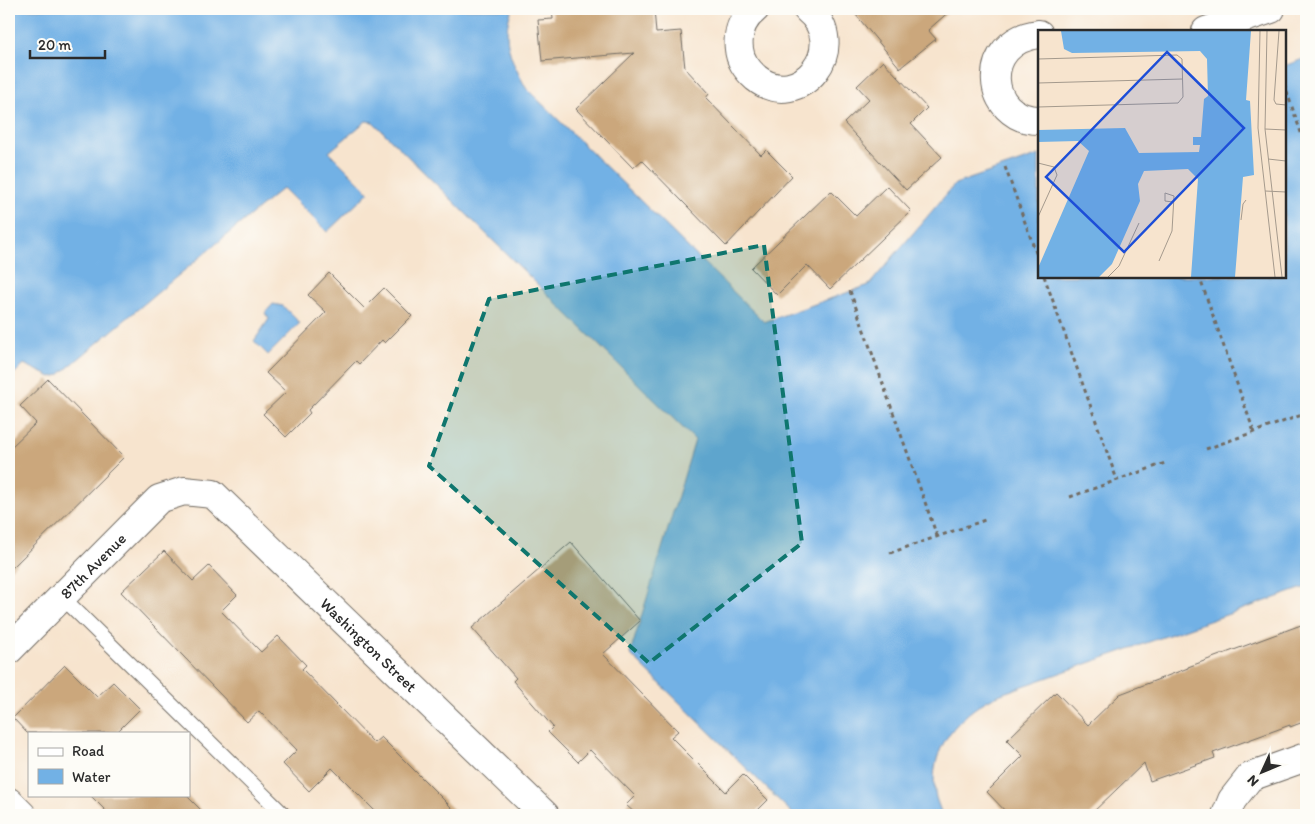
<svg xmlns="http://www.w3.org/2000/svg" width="1315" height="824" font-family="Itim,sans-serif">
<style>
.water{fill:#72b1e5;stroke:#4e6e88}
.building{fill:#cba77b}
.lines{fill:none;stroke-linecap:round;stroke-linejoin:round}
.service-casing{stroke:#726c64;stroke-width:16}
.minor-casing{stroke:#726c64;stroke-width:30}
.path{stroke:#726c64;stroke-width:3;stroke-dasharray:4 4;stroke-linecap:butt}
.service{stroke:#fff;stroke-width:14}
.minor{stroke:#fff;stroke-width:28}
.marked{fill:#0f766e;fill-opacity:0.2;stroke:#0f766e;stroke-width:4;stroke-dasharray:10 6;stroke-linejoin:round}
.labels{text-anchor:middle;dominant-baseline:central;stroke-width:4;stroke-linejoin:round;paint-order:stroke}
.street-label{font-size:16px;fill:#2b2b2b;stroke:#fdfcf7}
.inset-road{fill:none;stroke:#a59a8d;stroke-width:1}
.view{fill:#1d4ed8;fill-opacity:0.15;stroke:#1d4ed8;stroke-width:2.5}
.inset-edge{fill:none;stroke:#2b2b2b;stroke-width:2.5}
</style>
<rect width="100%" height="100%" fill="#fdfcf7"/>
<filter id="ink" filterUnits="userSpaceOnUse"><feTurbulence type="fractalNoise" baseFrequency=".02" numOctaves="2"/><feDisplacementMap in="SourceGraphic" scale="10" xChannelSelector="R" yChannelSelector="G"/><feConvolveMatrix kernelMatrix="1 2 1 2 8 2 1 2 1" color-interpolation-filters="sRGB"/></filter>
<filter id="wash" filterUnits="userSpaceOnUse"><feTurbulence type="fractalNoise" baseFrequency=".0096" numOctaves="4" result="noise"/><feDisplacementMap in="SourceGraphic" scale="20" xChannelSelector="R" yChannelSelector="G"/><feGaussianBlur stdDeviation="1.12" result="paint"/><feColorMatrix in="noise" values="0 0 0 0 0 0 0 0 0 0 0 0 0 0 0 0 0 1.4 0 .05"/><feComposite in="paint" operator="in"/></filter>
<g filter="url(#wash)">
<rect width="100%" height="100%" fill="#f7e4ce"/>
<!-- water -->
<path class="water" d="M9,9H512C500,40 512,61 526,88L764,322L869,285L955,184L1039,155V276H1284V66L1306,58V587L1026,685C1013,690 998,694 986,701C953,721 929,752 935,793C936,800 940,808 942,815H794L630,654L695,440L373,122L366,121L329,152L369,192L327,232L283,188L59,375L51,377L24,364L9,379Z
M273,304L283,306L300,323L268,355L254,341L269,319L265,313Z"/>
<g id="blocks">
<!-- building -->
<path class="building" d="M552,9H654L656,33L681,31L685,68L709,94L706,98L761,155L766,150L792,176L726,246L642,160L633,168L576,109L634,53L542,61L538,20L553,19Z
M851,9H952L928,30L936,39L900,68Z
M883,61L927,108L911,124L942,157L906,190L844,123L869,99L857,86Z
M887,186L911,211L830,289L807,265L777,295L751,268L831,191L856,216Z
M329,273L364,308L384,288L412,316L385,343L382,340L359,364L356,361L308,410L310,413L286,437L263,414L286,392L266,373L326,312L308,295Z
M48,379L124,457L9,571V449L36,423L20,406Z
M571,542L640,621L603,654L678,731L671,737L726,792L743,775L768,800L753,815H637L626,805L635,796L590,750L578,762L548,732L553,727L513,681L516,678L472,628Z
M164,551L193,581L209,566L237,595L221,611L261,652L278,636L306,665L302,669L374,743L381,737L459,815H379L332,768L309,791L283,764L297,750L259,711L247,722L121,592Z
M1301,625L1306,643V721L1290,727V725L1213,753L1215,758L1150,781L1144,763L1090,815H1009L987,792L1023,756L1007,740L1056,692L1088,725L1120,694L1188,668V667Z
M65,665L97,697L113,682L140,709L116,733H27L13,718Z
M90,795H186L206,815H110Z"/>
</g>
</g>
<g filter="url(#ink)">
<use href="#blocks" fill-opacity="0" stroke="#726c64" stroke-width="1"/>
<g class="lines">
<defs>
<path id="service" d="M62,597L284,815"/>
<g id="minor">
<path d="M755,9C742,19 737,33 739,49C740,61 747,70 756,78C799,113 853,46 807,9"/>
<path d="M1206,31L1271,9"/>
<path d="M1039,34C978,41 985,120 1039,120"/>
<path id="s1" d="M9,650L159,499L184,491L213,494L545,815"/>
<path d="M9,802L22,815"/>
<path d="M1226,815L1232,800L1250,777L1306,757"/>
</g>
</defs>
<!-- service casing -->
<use href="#service" class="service-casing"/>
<!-- minor casing -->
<use href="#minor" class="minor-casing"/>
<!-- path -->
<path class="path" d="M1284,84L1306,147
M1005,167L1039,261
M1044,276L1117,480
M1199,276L1254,432
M850,291L937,536
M1206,449L1302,415
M1070,497L1165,463
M890,553L985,520"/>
<!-- service -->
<use href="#service" class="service"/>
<!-- minor -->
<use href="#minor" class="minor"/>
</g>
</g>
<!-- marked area -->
<path class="marked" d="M764,245L802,543L649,663L429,466L489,299Z"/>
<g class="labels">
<!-- street labels -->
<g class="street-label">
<text stroke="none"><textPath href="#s1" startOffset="119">87th Avenue</textPath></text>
<text stroke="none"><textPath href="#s1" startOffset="485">Washington Street</textPath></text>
</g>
</g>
<!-- overview -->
<g transform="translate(1038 30)">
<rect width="248" height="248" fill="#f7e4ce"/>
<path d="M23,1H213L208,70L212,71L216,145L205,147L197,247H153L160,149L150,139L106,141L100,154L102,171L74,234L61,247H0V238L51,121L40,111L0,112V100L87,98L101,123L161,122L162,115H155V107H163L166,69L170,66L169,29L162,21L34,23L26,19Z" fill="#72b1e5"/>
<path class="inset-road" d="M222,1L220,98L237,247M229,1L227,99L244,247M241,1L236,70L238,74L248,75M0,29L139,25L144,29L145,67L140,73L0,77M0,53L144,49M227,99L248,100M230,129L248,131M0,133L16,137L19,145L0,187M227,161L248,162M203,190L205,174L208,170M121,231L134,201L136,166L127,163V171L135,172M70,247L81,236L101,193"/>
<path class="view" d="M129,22L206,98L86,222L8,147Z"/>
<rect width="248" height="248" class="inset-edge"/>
</g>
<!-- margin -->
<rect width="1315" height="824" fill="none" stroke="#fdfcf7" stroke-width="30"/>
<!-- legend -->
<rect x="28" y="732" width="162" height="65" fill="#fdfcf7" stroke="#a9a8a5"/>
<rect x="38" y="748" width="25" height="8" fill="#ffffff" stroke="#a9a8a5"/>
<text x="72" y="756" font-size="15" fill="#2b2b2b">Road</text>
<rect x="38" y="769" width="25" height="15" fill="#72b1e5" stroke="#a9a8a5"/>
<text x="72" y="782" font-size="15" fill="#2b2b2b">Water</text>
<!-- north arrow -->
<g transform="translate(1262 772) rotate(226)" stroke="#fdfcf7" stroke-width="4" paint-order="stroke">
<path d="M0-4L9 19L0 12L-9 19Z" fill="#2b2b2b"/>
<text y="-8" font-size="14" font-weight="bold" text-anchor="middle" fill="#2b2b2b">N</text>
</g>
<!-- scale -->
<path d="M30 50v8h75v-8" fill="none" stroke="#2b2b2b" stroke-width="2.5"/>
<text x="38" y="50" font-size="15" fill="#2b2b2b" stroke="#fdfcf7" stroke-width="4" paint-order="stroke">20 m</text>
</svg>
